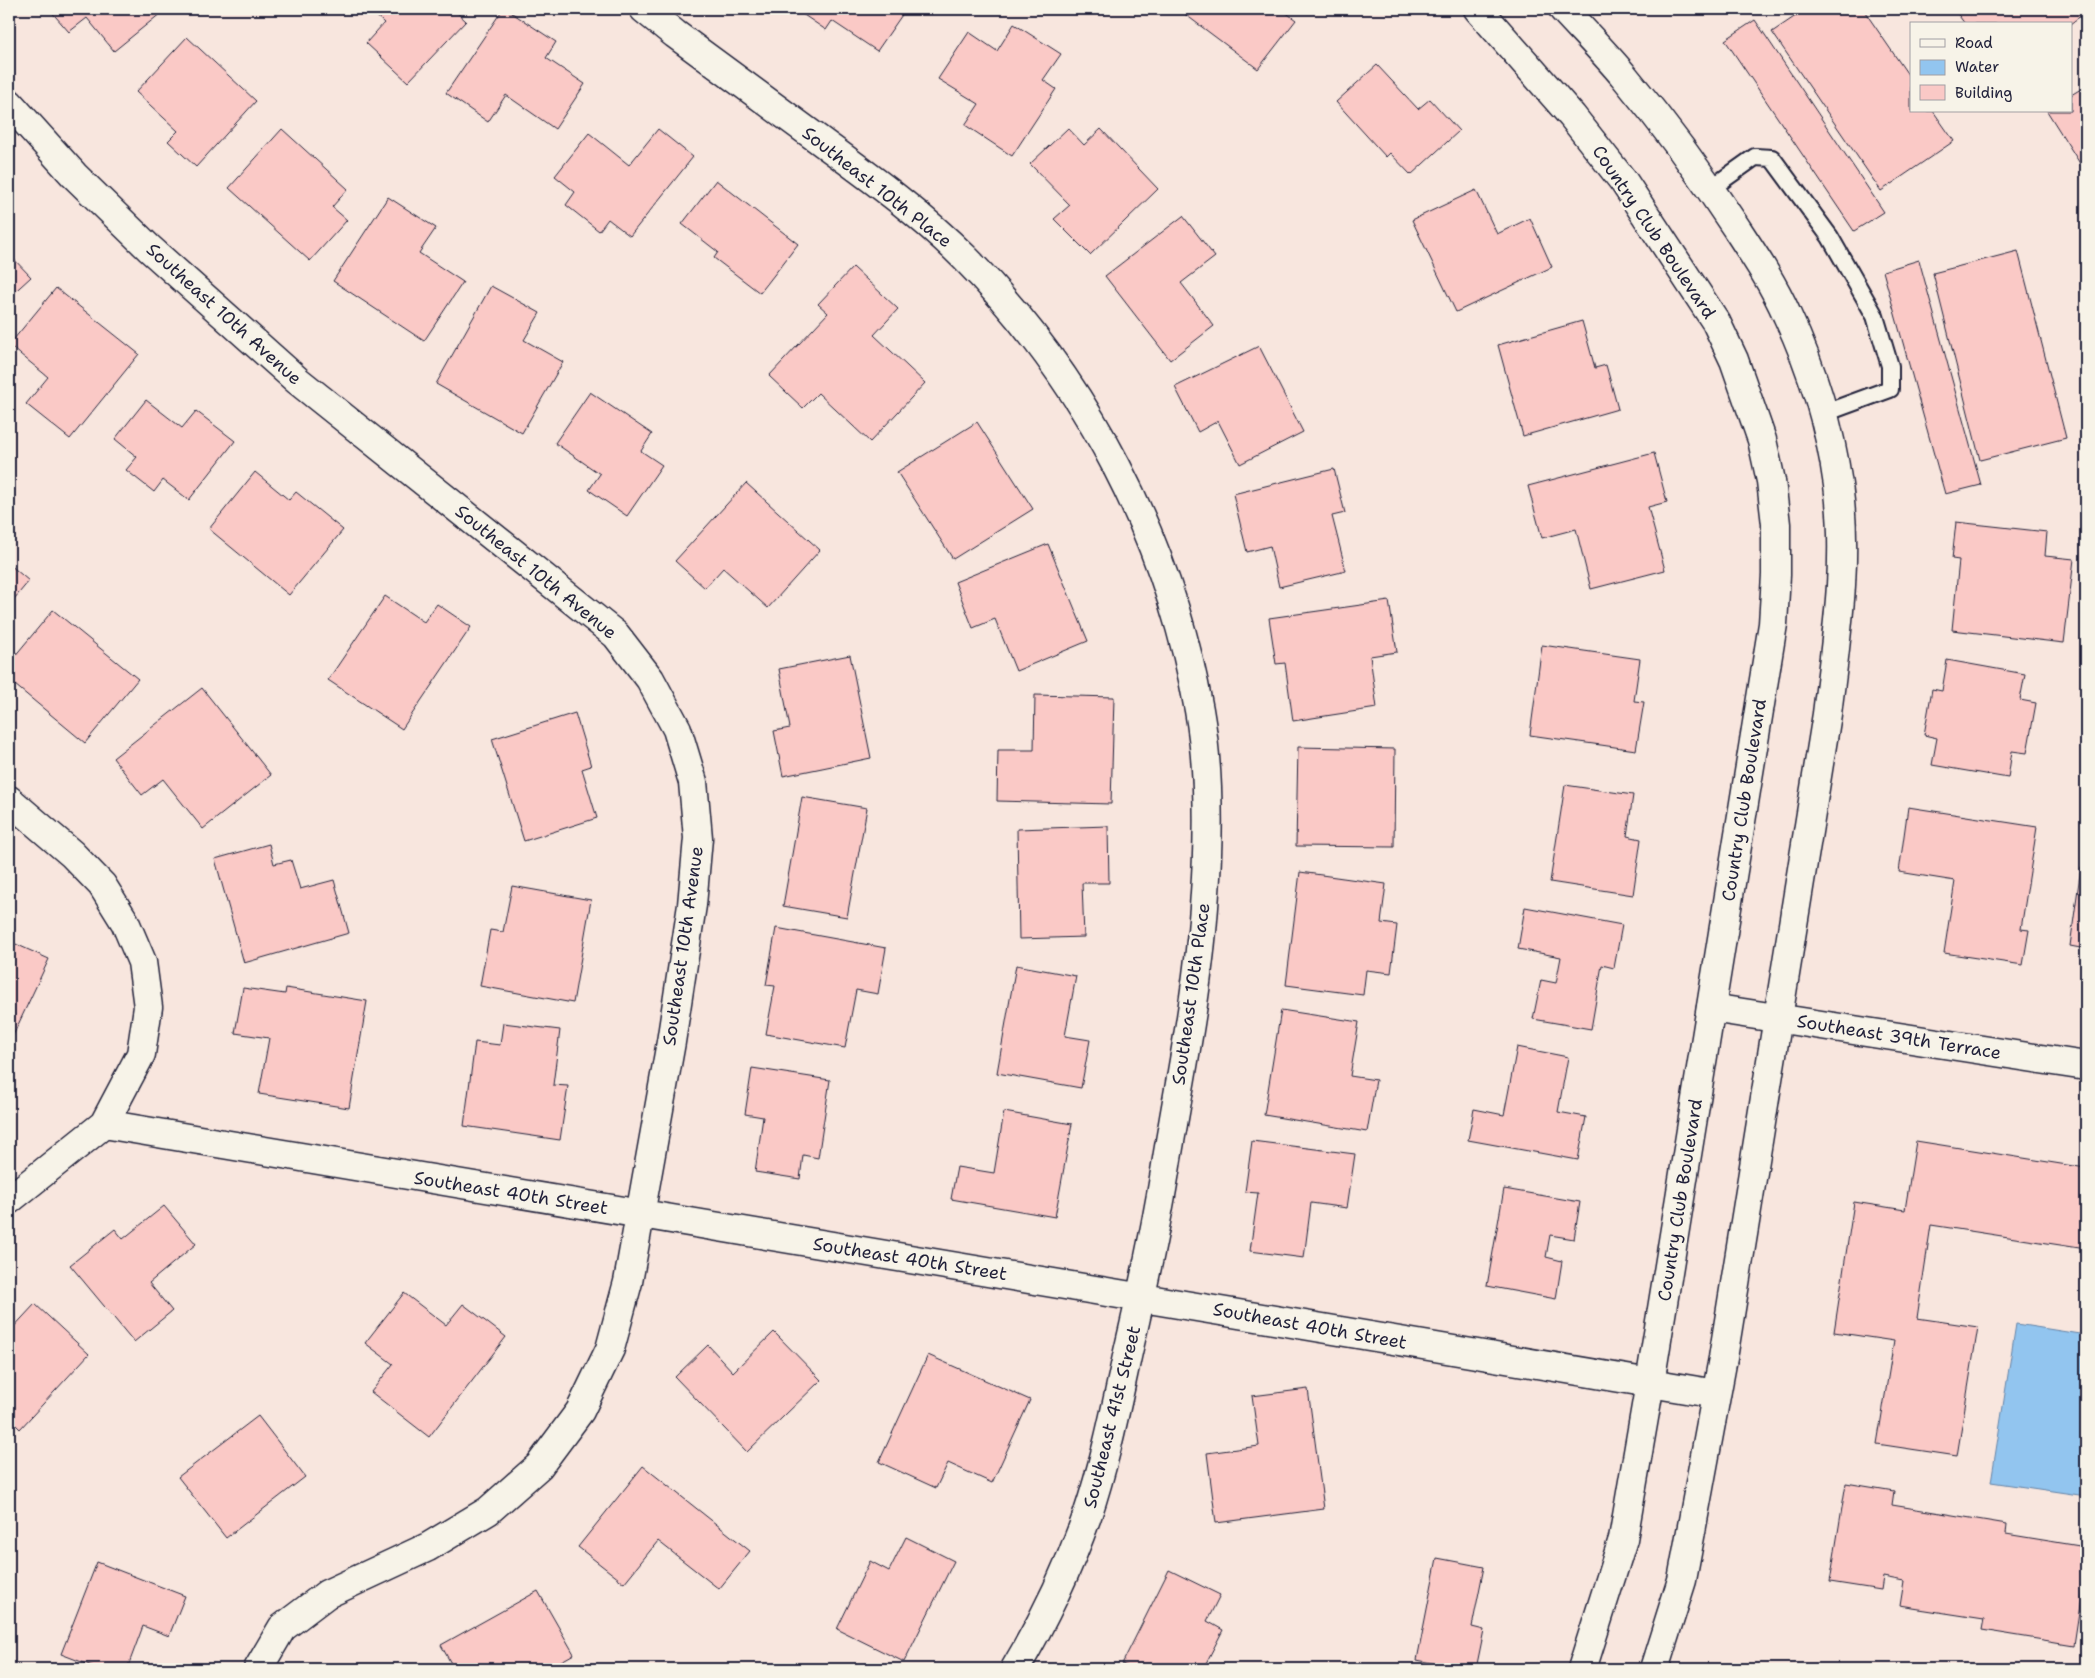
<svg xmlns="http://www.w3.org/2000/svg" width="2095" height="1678" font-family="'Shantell Sans',sans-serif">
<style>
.water{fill:#92c5ef;stroke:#6584a7}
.building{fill:#fac9c6;stroke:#22223b}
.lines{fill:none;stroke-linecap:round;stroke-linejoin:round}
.service-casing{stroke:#22223b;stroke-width:20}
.minor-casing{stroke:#22223b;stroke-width:31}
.secondary-casing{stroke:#22223b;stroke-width:31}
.service{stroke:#f7f3e8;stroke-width:16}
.minor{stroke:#f7f3e8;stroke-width:28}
.secondary{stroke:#f7f3e8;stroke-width:28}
.labels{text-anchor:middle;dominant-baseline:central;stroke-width:5;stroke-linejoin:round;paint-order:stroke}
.street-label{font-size:18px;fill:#22223b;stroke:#f7f3e8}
</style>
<rect width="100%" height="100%" fill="#f8e6de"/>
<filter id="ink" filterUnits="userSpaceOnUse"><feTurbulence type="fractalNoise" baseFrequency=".02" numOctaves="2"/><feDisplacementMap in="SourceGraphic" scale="10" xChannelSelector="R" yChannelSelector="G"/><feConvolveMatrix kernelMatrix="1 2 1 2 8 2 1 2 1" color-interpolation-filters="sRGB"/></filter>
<g filter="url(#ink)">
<!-- water -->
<path class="water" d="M2016,1324L2086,1335V1496L1991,1482Z"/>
<!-- building -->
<path class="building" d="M49,9H166L114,51L87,18L69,32Z
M369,9H453L466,21L408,82L366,43L384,23Z
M503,9H506L556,42L546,58L585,84L555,129L506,95L488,122L446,93Z
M795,9H906L877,51L832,21L826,30Z
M1178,9H1281L1296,20L1258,69Z
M1806,9H1863L1911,79V111H1933L1954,141L1881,191L1772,32Z
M1954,9H2086V12L2070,24H1965Z
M1755,20L1884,212L1854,231L1725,40Z
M1014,24L1061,54L1043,80L1056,89L1012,156L965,125L979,104L938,79L969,32L997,51Z
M187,37L256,101L196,167L168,141L178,131L136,92Z
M1377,65L1418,109L1430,99L1459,131L1411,175L1390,153L1386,157L1336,102Z
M2086,86V173L2047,111H2071V95Z
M1068,128L1084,145L1101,129L1158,189L1090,255L1054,219L1070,205L1030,164Z
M282,129L348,189L332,207L347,220L310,261L229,188Z
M658,129L693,157L630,236L608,219L599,231L566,205L575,192L555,176L589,133L629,165Z
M716,180L798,244L760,293L714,258L718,252L682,224Z
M1476,190L1497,234L1530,218L1552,267L1456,312L1412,220Z
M388,197L436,228L419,253L463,282L424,341L333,281Z
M1183,216L1215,257L1181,283L1214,326L1170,360L1105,276Z
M2018,251L2066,438L1980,460L1933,273Z
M9,254L31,277L9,297Z
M1919,260L1981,485L1945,494L1883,271Z
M853,267L898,309L874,335L925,383L870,442L818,393L803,408L769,376L828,313L818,304Z
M491,286L540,313L524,340L563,362L522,433L436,384Z
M56,288L139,354L70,439L26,404L48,377L9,345Z
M1582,321L1595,368L1606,365L1618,409L1523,436L1498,345Z
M1259,346L1303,432L1240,464L1218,421L1198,432L1175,387Z
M590,392L652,434L641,451L662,465L627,516L589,490L600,474L555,443Z
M146,400L182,428L196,411L235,441L189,500L163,480L154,492L126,470L137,457L115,439Z
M977,422L1033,509L953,559L897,472Z
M1654,453L1667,502L1648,507L1665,570L1591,589L1576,529L1542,538L1528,486Z
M1334,469L1345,513L1332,516L1346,571L1279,587L1270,546L1247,552L1233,494Z
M255,472L289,500L296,492L343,530L289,595L209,529Z
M746,483L820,550L768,608L723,568L705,588L675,561Z
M1956,522L2047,532L2045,556L2074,559L2064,643L1952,630L1959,560L1952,559Z
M1048,544L1088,641L1016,671L995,619L973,628L955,582Z
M9,564L29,581L9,605Z
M385,596L424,622L437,604L471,627L402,729L328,680Z
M1389,601L1397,652L1370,656L1377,708L1293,721L1285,663L1276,664L1269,618Z
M53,610L138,679L85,743L9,680V663Z
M1542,645L1640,659L1634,701L1644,702L1636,750L1530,735Z
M850,655L871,758L783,776L774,731L790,728L779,669Z
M1947,660L2025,674L2020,700L2036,703L2027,753L2012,751L2008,778L1932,765L1937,738L1924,735L1932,689L1942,691Z
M202,688L271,775L203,829L163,779L142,795L113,758Z
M1035,695L1114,697L1111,804L997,801L998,750H1034Z
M575,713L591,766L582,769L597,818L524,841L492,739Z
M1298,747L1395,749L1394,847L1296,846Z
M1565,785L1633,795L1627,836L1641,839L1633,895L1550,882Z
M802,797L867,808L847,917L783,906Z
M1908,807L2037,827L2021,929L2029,930L2023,965L1944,953L1955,881L1899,872Z
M1108,826L1109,883H1082L1084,937L1019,939L1017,829Z
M269,844L274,864L291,860L300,889L334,880L349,933L244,963L215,859Z
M2081,867H2086V949L2070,946Z
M1300,872L1386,884L1381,923L1397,925L1391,973L1366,970L1363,995L1286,985Z
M512,886L591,900L573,1003L480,986L490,930L503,932Z
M1525,907L1622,925L1614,968L1602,965L1591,1029L1533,1019L1541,980L1556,983L1561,957L1518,949Z
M776,928L886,948L878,994L856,990L845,1048L766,1034L775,986L766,985Z
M9,941L49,959L9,1044Z
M1016,965L1076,976L1065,1036L1090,1040L1081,1088L997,1073Z
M243,988L285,994L286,988L367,1001L349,1108L259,1094L269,1038L235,1033Z
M1281,1010L1359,1022L1350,1076L1376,1080L1367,1132L1264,1115Z
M503,1023L560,1030L553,1085L568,1086L560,1140L464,1126L475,1042L500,1045Z
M1517,1047L1568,1057L1558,1112L1586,1117L1578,1160L1468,1140L1474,1109L1504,1115Z
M752,1068L830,1080L818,1158L803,1155L800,1179L755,1172L763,1117L745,1114Z
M1004,1112L1072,1124L1055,1217L951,1199L957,1167L994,1173Z
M1252,1141L1355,1154L1347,1208L1311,1203L1304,1258L1250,1251L1258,1193L1245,1192Z
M1916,1141L2086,1168V1249L1931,1225L1917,1318L1978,1327L1957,1456L1877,1444L1894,1341L1834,1332L1854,1202L1905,1210Z
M1504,1189L1580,1202L1574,1239L1550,1235L1546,1257L1562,1261L1556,1299L1487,1286Z
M164,1206L196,1244L149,1283L172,1311L134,1342L70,1265L115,1229L123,1239Z
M404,1293L446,1325L463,1304L506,1337L429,1437L371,1392L393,1364L365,1343Z
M35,1304L89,1354L20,1429L9,1418V1332Z
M774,1332L821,1380L747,1452L675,1377L708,1345L733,1372Z
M928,1355L1030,1400L992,1483L948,1463L936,1488L879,1462Z
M1308,1389L1324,1509L1216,1523L1207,1453L1259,1446L1252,1396Z
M258,1416L305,1477L226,1538L178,1477Z
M643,1466L750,1551L719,1589L658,1541L624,1583L578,1547Z
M1846,1483L1894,1491L1892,1505L2007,1524L2006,1534L2086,1547V1565L2074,1645L1982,1630L1984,1619L1900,1606L1904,1581L1883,1577L1881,1590L1830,1582Z
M906,1537L954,1561L904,1662L837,1629L870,1561L889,1571Z
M1437,1558L1484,1567L1472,1627L1484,1630L1476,1669H1461L1417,1660Z
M97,1562L185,1596L169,1636L143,1626L127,1669H100L61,1654Z
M1169,1570L1220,1595L1207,1621L1223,1630L1203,1669H1134L1122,1664Z
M538,1591L574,1654L547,1669H454L441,1645Z"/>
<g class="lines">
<defs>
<path id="service" d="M1710,189L1755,157L1772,158L1830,237L1875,316L1890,366V389L1822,414"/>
<path id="minor" d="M644,9L675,34C725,71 776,108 826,145C874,180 923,216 965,258C1087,381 1169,540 1199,710C1210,772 1209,844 1204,907C1198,992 1181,1075 1167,1159C1157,1224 1143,1288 1128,1352C1116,1407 1105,1463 1087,1516C1068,1570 1044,1620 1015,1669
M9,103L74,175L149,248L298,381L616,635L650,679L677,729L693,782L698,838L692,905L671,1042L628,1282L610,1349L580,1411L539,1466L488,1511L428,1547L327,1594L282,1628L258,1669
M9,800L72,854L102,885L125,922L142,962L148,1007L141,1054L104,1124L9,1200
M1711,1008L2086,1066
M104,1124L1716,1394"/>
<path id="secondary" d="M1478,9L1572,116L1624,182L1716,322L1734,360L1762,440L1771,481L1776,524V575L1773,624L1650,1383L1623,1539L1582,1669
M1563,9C1583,31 1605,53 1624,76C1664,124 1701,174 1735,226C1754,255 1773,283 1787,315C1812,368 1830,427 1838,485C1849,560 1836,639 1827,714L1723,1358L1682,1580L1654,1669"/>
</defs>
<!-- service casing -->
<use href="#service" class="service-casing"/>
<!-- minor casing -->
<use href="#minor" class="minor-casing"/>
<!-- secondary casing -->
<use href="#secondary" class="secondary-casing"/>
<!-- service -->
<use href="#service" class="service"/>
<!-- minor -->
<use href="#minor" class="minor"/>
<!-- secondary -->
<use href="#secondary" class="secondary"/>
</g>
</g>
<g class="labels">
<!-- street labels -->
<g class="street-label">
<text transform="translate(877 187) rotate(38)">Southeast 10th Place</text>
<text transform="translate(1654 232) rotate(56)">Country Club Boulevard</text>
<text transform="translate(224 314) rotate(42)">Southeast 10th Avenue</text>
<text transform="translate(536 572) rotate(39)">Southeast 10th Avenue</text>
<text transform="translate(1744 800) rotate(-81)">Country Club Boulevard</text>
<text transform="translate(683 946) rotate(-82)">Southeast 10th Avenue</text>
<text transform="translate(1191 994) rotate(-82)">Southeast 10th Place</text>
<text transform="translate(1899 1037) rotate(9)">Southeast 39th Terrace</text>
<text transform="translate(511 1193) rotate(9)">Southeast 40th Street</text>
<text transform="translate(1680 1200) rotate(-81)">Country Club Boulevard</text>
<text transform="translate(910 1259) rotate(9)">Southeast 40th Street</text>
<text transform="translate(1310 1326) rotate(10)">Southeast 40th Street</text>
<text transform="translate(1112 1417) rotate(-76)">Southeast 41st Street</text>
</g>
</g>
<!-- margin -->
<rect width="2095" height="1678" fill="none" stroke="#f7f3e8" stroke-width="30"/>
<rect x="15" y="15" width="2065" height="1648" fill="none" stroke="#22223b" stroke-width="2" filter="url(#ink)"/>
<!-- legend -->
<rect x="1910" y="22" width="162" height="90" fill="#f7f3e8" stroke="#a29fa3"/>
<rect x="1920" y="39" width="25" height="8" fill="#f7f3e8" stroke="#a29fa3"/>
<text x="1955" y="48" font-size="15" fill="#22223b">Road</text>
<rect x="1920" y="60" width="25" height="15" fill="#92c5ef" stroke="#a29fa3"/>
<text x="1955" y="72" font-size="15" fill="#22223b">Water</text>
<rect x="1920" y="85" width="25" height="15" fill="#fac9c6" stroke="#a29fa3"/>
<text x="1955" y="98" font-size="15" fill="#22223b">Building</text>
</svg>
